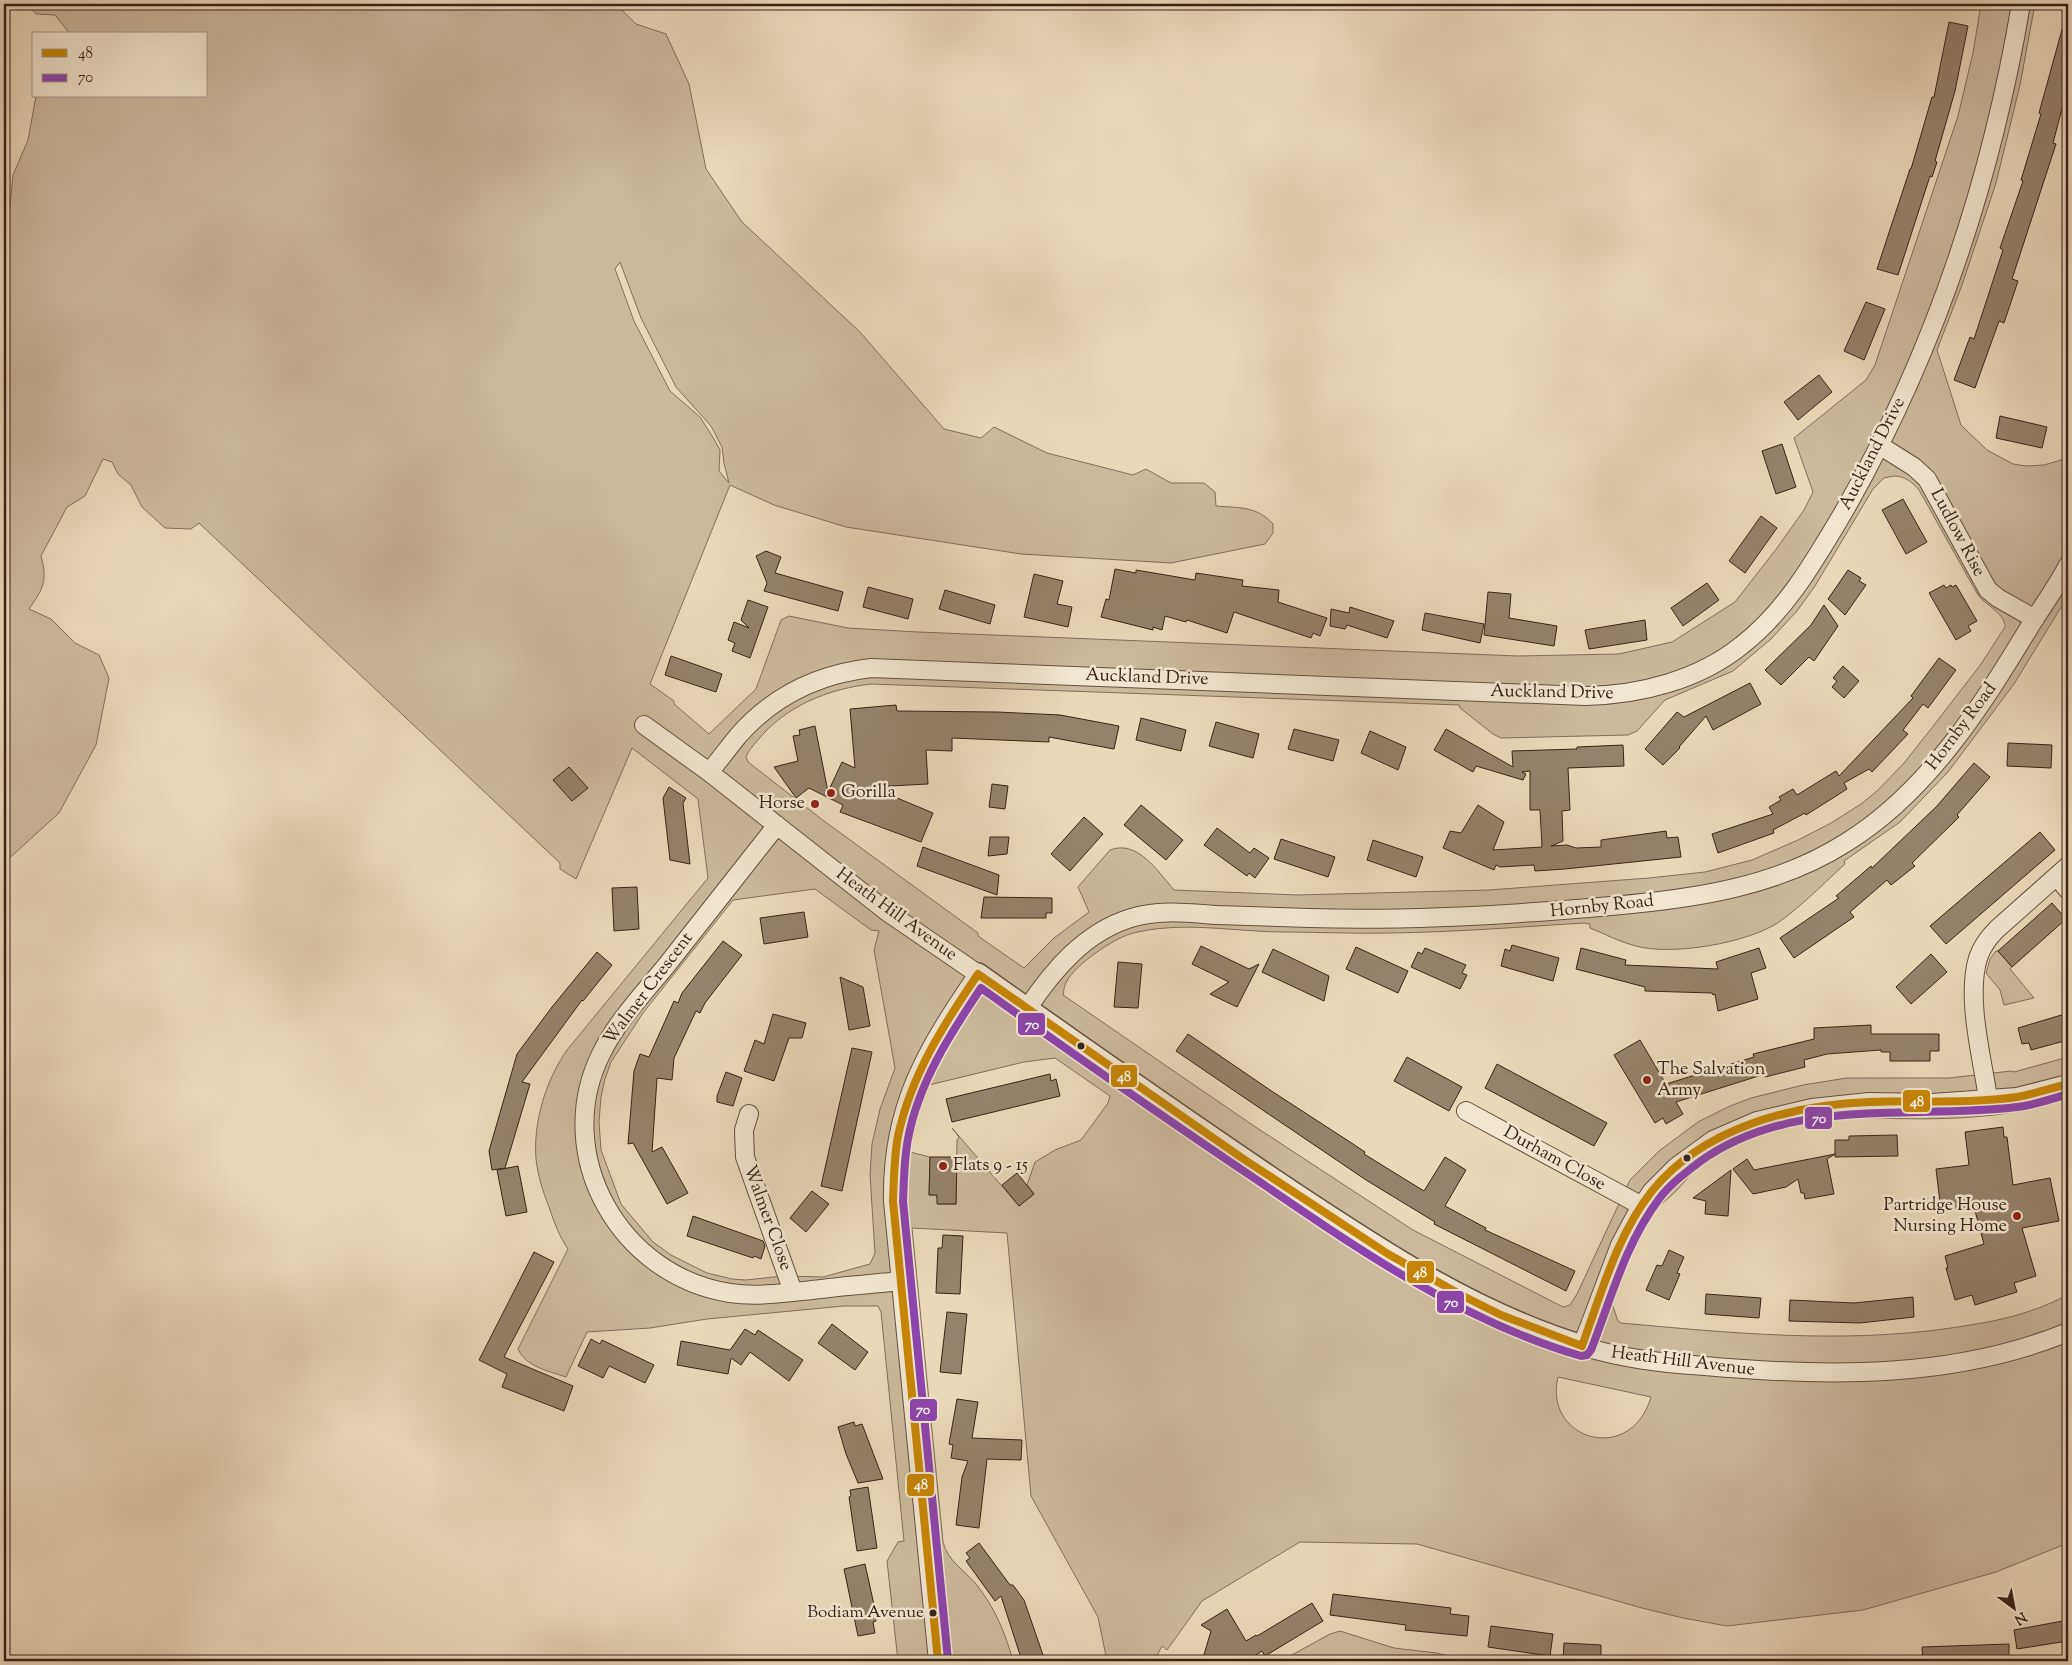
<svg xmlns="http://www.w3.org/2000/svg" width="2072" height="1665" font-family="'Sorts Mill Goudy',serif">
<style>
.green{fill:#cbba9d;stroke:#826e5c;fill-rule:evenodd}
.building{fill:#94826c;stroke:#38231a}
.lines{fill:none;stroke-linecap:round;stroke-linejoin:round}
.minor-casing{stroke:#645042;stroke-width:20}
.tertiary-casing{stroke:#645042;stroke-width:24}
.minor{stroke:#f1e6d1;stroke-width:18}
.tertiary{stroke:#f1e6d1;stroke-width:21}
.bus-1-casing{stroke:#f1e6d1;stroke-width:11}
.bus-2-casing{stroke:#f1e6d1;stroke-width:11}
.bus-1{stroke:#c78506;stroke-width:8}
.bus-2{stroke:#8e44ad;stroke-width:8}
.poi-dot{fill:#8f2418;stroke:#f1e6d1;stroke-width:2}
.bus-dot{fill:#38231a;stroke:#f1e6d1;stroke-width:2}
.labels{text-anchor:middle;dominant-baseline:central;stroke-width:5;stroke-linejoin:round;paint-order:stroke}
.bus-label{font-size:17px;fill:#38231a;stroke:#f1e6d1;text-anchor:end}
.street-label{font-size:18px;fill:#38231a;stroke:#f1e6d1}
.poi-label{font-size:18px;fill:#38231a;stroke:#f1e6d1;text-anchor:start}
.line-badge{stroke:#f1e6d1;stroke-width:2}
.badge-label{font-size:14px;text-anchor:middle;font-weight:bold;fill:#fff}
</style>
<rect width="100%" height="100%" fill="#e9d9b8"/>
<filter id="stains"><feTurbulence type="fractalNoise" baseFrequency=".004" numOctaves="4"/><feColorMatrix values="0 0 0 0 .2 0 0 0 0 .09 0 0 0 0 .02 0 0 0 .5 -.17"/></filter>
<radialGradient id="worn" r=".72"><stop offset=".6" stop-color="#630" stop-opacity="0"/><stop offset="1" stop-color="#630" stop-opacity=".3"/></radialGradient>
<!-- green -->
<path class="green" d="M27,4H616L636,24L666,34L689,84L706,169L742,222L860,332L944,429L981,438L994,427L1047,453L1133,475L1146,469L1171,483H1204L1215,492L1216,506C1239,508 1257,506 1273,524V533L1265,544L1171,563L1021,554L846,527L774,505L730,485L650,684L674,701V704L709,734L756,689L781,620L789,616L848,628L918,632L1518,656L1619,654L1672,642L1735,602L1777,548L1804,510L1813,492L1794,438L1866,380L1875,365L1958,116L1973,53L1981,4H2035L2020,85L1996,183L1962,285L1937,350L1961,425L1987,450L2013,464L2026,466L2044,465L2068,458V596L2014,684L1948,772L1900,822L1844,861L1845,864C1824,883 1803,905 1779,922C1748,943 1672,956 1636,946C1620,942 1605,934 1590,928V924L1584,923C1520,927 1456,932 1391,933C1356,934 1320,932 1285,932C1234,932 1180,920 1130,934C1113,939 1075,965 1067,981C1064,985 1064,990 1063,995L1251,1124L1413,1230L1563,1307L1570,1305L1577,1294L1630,1180L1659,1151L1698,1122L1730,1106L1751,1098L1803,1085L1847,1078H1949L2011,1071L2014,1072L2068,1057V1099C2004,1120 1940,1120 1873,1118C1820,1116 1742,1131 1701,1166C1692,1173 1684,1182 1677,1190C1669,1198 1659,1205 1653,1215C1635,1242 1623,1273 1612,1304L1618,1321L1621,1323C1731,1333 1841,1344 1951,1328C1978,1324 2004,1320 2030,1311C2043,1307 2055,1301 2068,1295V1543L1996,1572L1863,1610L1727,1626L1683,1618L1642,1608L1417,1544L1300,1542L1202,1601L1167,1650L1162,1646L1154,1661H1107L1098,1617L1031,1496L1007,1233L912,1228L943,1542C948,1561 963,1569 976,1584C995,1608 1005,1632 1013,1661H898L887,1561L898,1542L904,1541L881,1312L878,1306H844L707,1319L650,1328L587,1332L566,1377C549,1371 526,1367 518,1349L568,1249C559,1236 554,1222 549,1207C543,1192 538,1176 536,1159C533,1122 546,1080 567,1050L708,878L698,799L632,748L576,879L560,869V863L199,523L191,529L165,528L142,507L131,485L118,474L112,462L103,459L85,496L67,507L41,556C48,581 43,589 29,609L51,619L75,643L99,655L109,678L96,745L59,813L4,863V215L10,207L13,175L28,140L36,96H206V34H70L55,15L36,14ZM620,262L641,318L676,387L711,426L722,447L724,463L729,483L719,471L720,450L714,439L700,417L670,391L634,321L615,269ZM1894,476C1905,476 1912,482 1919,490L1978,595C1985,605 2005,613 2005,627L1981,664L1931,729L1904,763L1877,791L1861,804L1831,823L1798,840L1752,860L1705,872L1649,878L1489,890L1297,895L1174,890C1159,873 1138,839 1110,850L1078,887L1089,912L1054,938L1024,968L978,936V933L824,821L757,769L748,762L746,757C748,751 753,746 757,741C785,706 828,689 871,684L1459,705L1460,708L1493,734L1501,738L1628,735L1637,731L1665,700L1733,671L1771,639L1797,611L1815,586L1873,489L1884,478ZM815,889L871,930L879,931L874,950L895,1068L880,1109L872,1144L870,1175L875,1253L870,1264L823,1277L783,1276L746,1280L732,1279L707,1273L671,1255L653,1242L621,1204L601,1150L599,1122L601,1097L605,1079L611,1062L643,1013L733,900ZM1055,1058L1110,1096L1108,1103L1081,1140L1055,1150L1035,1162L1027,1185L1034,1194L1019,1206L952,1128L959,1137L957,1140L956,1204H938L937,1195H929L930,1157L910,1152L917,1120L929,1085L1024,1062ZM1558,1377L1651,1397C1631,1466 1543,1440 1558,1377Z
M1996,951H1998L2012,967L2010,969L2034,998L2004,1005L2000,990L1986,973L1990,959Z
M1340,1631L1394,1648L1437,1653L1468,1661H1281L1330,1634Z"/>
<!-- building -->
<path class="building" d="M1949,22L1968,26L1955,91L1935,161L1937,162L1932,177L1930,176L1898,275L1877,269L1910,169H1911L1932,97H1934Z
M2063,26L2068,27V86L2053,143L2056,144L2012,279L2018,281L2004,323L1999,321L1975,388L1954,380L1970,337L1974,339L2003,250L2000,248L2023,181L2021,180L2041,114L2039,113Z
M1866,302L1885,309L1864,360L1844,351Z
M1819,375L1832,392L1798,420L1784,402Z
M2000,416L2047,427L2042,448L1996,438Z
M1782,444L1796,487L1776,494L1762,451Z
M1903,499L1927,542L1906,554L1882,510Z
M1761,516L1777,528L1745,573L1729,561Z
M766,551L781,557L775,573L843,592L838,611L764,591L767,583L756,556Z
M1115,569L1136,573V570L1195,580L1196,573L1243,580L1242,586L1279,590L1278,602L1327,618L1320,636L1313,633L1311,638L1234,612L1227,633L1187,620L1186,622L1165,616L1162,630L1153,627V630L1101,617L1106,599L1109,600Z
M1848,570L1861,578L1859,581L1866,585L1845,615L1828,599Z
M1034,574L1063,581L1057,604L1072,607L1068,627L1024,617Z
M1707,583L1719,600L1683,626L1671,608Z
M1944,585L1946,588L1951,585L1952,587L1956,585L1977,621L1968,626L1971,631L1956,640L1929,593Z
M868,587L913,599L908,619L863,607Z
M945,590L995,605L990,624L939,609Z
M1488,592L1511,594L1509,618L1557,626L1554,646L1484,635Z
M748,600L768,607L750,658L732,651L735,643L728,640L734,622L749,628L741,620Z
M1824,605L1838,626L1814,661L1809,657L1781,685L1765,670L1811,625Z
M1350,607L1394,621L1387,638L1347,625L1345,629L1330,626L1331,609L1349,613Z
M1425,613L1484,624L1480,643L1422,630Z
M1645,620L1647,640L1589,649L1585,630Z
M671,656L722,674L716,692L665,675Z
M1939,658L1956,670L1928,708L1923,704L1903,730L1908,734L1872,772L1869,769L1844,783L1847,789L1806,815L1805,813L1773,830L1774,833L1718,853L1712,834L1773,814L1769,807L1781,800L1779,797L1793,789L1797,795L1836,771L1839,776L1913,698L1911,696Z
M1843,666L1859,681L1844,698L1832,687L1837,681L1833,678Z
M1750,683L1761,704L1713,730L1706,716L1679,747L1680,748L1663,765L1645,749L1677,712L1684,717Z
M896,705L897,711L997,712L1060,715L1119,726L1114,749L1049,737V742L952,738V751L926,750L928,784L871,787L933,813L921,842L840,812L843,805L809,788L796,798L774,767L798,761L793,736L800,735L799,730L815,726L828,792L842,762L855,768L850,709Z
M1141,718L1186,730L1181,751L1136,740Z
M1216,722L1259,734L1253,758L1209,746Z
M1294,729L1339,740L1333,761L1288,749Z
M1446,729L1513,767L1512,751L1577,749V747L1623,745L1624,766L1568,768L1570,810L1562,811L1563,841L1551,846L1567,845L1576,848L1601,847V840L1666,831L1667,838L1678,837L1681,857L1565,869L1535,871L1534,865L1500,867L1496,865L1494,870L1443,848L1450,831L1461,833L1478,805L1504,822L1493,850L1542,847L1540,810H1530V771L1522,772L1526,774L1523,780L1476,766L1473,772L1434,750Z
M1370,731L1406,747L1398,770L1361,753Z
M2008,743L2052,745L2051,768L2007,766Z
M1974,763L1990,777L1957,815L1959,817L1912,863L1915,866L1891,885L1887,880L1850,912L1854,917L1794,958L1780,938L1839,898L1836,896L1871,866L1872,868L1937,806Z
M569,767L588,788L572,801L553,780Z
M992,784L1008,786L1005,809L989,807Z
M669,787L686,798L683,803L690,864L670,860L663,798Z
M1141,805L1183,840L1166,860L1124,825Z
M1084,817L1103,834L1070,871L1051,854Z
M1217,828L1250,853L1254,848L1269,858L1255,878L1249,873L1247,876L1204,845Z
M2040,832L2055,850L1946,944L1930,926Z
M990,837H1009L1007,854L988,856Z
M1281,839L1335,857L1328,877L1274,859Z
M1373,840L1423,857L1416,877L1367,860Z
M923,847L999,875L997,895L917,866Z
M637,887L639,929L614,931L612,888Z
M984,897L1052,898V913H1046V918H981Z
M2052,903L2066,919L2012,967L1998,951Z
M804,912L808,937L764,944L760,918Z
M723,941L742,955L705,1003L700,1013L696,1011L674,1058L672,1080L657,1078L652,1152L662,1147L688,1193L667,1204L633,1143L628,1144L634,1071L640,1054L649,1057L674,1001L678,1003L682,993Z
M1512,945L1559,958L1553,981L1501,966L1505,949L1510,951Z
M1201,946L1249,969L1259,964L1237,1007L1210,994L1229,982L1192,964Z
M1356,947L1408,971L1398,993L1346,969Z
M1425,948L1466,965L1462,973L1467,975L1460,989L1411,967L1418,952L1422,954Z
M1581,948L1626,960L1625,965L1718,969L1716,962L1759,948L1766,968L1751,973L1758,999L1718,1011L1715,994L1713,995L1712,993L1645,991V987L1576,969Z
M1273,949L1329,976L1324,1001L1262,972Z
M597,952L612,965L583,1001L582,1000L522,1082L530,1084L505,1168L492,1170L489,1151L517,1054L552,1007Z
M1931,954L1947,972L1911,1004L1896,987Z
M1118,962L1142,964L1138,1008L1114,1007Z
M840,977L863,987L870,1026L849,1030Z
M2068,1013V1040L2031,1050L2029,1043L2022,1044L2018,1028Z
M773,1014L806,1023L802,1038H789L774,1081L744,1071L755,1040L764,1044Z
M1871,1025V1034H1939V1051H1930V1061H1890V1052H1881V1050L1827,1054L1804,1060L1805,1067L1765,1077V1074L1676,1102L1683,1114L1666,1124L1663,1118L1655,1123L1614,1055L1640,1040L1666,1084L1754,1057L1753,1054L1814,1039V1028Z
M1188,1034L1273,1092L1350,1142L1365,1152L1364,1154L1424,1191L1445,1157L1466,1170L1445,1206L1486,1228L1485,1230L1575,1271L1566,1291L1434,1224L1435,1222L1366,1180L1239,1094L1176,1051Z
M852,1048L872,1052L842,1191L821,1186Z
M1407,1057L1462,1087L1449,1111L1394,1081Z
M1497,1064L1607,1123L1594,1146L1485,1088Z
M726,1072L742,1078L733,1106L717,1102V1096Z
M1050,1074L1051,1081L1056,1079L1060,1096L952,1122L946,1099Z
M2003,1127L2004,1137H2007L2013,1185L2050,1178L2059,1221L2022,1228L2036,1276L2014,1283L2017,1292L1975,1305L1972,1295L1955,1300L1946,1268H1948L1945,1256L1984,1244L1974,1207L1941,1210L1936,1169L1969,1165L1965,1132Z
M1897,1135L1898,1156L1835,1157V1140H1849V1136Z
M1835,1154L1827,1159L1834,1194L1805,1199L1804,1193H1801L1798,1179L1786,1187L1753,1194L1733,1169L1747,1159L1754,1170Z
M930,1157H957L956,1204H937V1195H929Z
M518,1166L527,1212L506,1216L497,1170Z
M1731,1170L1728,1216L1705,1214L1706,1201L1693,1198Z
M1017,1173L1034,1194L1019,1206L1002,1185Z
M812,1191L829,1204L806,1232L790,1218Z
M693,1216L763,1241L765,1246L761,1259L754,1256L753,1258L687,1236Z
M943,1235L963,1236L960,1294L936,1293L938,1248H942Z
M1669,1250L1684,1257L1677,1273L1680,1274L1669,1300L1646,1290L1657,1265L1662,1266Z
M534,1252L554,1262L504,1357L573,1386L564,1411L502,1387L507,1374L479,1360Z
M1706,1294L1761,1298L1759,1318L1705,1314Z
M1913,1297L1914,1317L1860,1323L1789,1321L1790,1300L1854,1303Z
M947,1312L967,1314L961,1374L940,1372Z
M832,1324L868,1352L855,1370L818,1343Z
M745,1329L755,1335L758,1330L803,1360L789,1381L750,1352L741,1365L731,1358L728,1374L677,1365L681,1341L730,1350Z
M591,1339L600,1344L602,1340L654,1365L645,1383L609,1366L603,1378L578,1366Z
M957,1399L978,1402L972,1438L1022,1440L1021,1460L987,1459L979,1528L956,1525L962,1477L968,1461L951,1458L953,1445L949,1444Z
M854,1422L855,1426L862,1424L883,1479L858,1483L846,1454L838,1427Z
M868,1487L877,1548L857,1551L849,1497L851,1496L850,1490Z
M979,1543L1010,1585H1013L1024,1600L1043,1655L1022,1661L1001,1596L995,1601L966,1561L970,1558L966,1553Z
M865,1564L876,1614V1621L873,1622L875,1633L858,1636L844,1569Z
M1333,1594L1451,1608L1450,1614L1469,1616L1467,1636L1405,1630L1406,1625L1330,1615Z
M1312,1603L1323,1621L1265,1656L1262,1651L1247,1661H1213L1203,1658L1211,1631L1201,1625L1227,1609L1246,1641L1256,1635L1257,1636Z
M2068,1620V1641L2017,1649L2014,1630Z
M1491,1626L1553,1634L1550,1656L1488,1647Z
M1564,1643L1601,1645V1661H1563Z
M2009,1644V1661H1923L1922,1647Z"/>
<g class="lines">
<defs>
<path id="minor" d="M1879,445L1914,467L1927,479L1988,590L1998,598L2035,619
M644,725L709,772L886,911L978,974C927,1049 891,1107 893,1201L938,1661
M709,772C719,761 728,748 738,736C773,696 819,674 871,668L1585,696C1640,695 1699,680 1742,645C1786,611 1815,560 1843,513C1933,356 1991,182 2021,4
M777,825C740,872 703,919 666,966C643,994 617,1021 601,1054C551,1155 620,1276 730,1293C757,1297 785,1293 812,1290C842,1286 871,1284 901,1281
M2057,877L2068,890
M1027,1009C1053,970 1085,932 1131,918C1159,909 1189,913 1217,915C1248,916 1279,917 1310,918C1411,921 1511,915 1611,906C1693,899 1777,887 1847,842C1929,791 1983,704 2032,623C2044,604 2058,585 2068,565
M2068,1084L2017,1097L1932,1103L1869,1102L1812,1108L1757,1121L1713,1140L1676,1167L1652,1191L1636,1215L1620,1245L1582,1346C1623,1359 1663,1363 1705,1366C1826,1377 1954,1379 2068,1332
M1988,1098C1982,1057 1966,998 1978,958C1982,946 1989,937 1997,929L2068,866
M1466,1111L1642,1206
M749,1114L744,1130L745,1157L793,1292"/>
<path id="tertiary" d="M978,974C1078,1045 1178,1115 1280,1184C1375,1247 1471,1312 1582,1346"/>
</defs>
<!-- minor casing -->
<use href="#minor" class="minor-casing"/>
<!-- tertiary casing -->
<use href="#tertiary" class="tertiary-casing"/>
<!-- minor -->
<use href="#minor" class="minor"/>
<!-- tertiary -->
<use href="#tertiary" class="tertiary"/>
<defs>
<path id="bus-1" d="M978,974L1242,1158L1388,1254L1463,1296L1501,1315L1582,1346
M1582,1346C1601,1294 1617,1235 1652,1191C1703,1128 1791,1105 1869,1102C1918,1100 1968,1104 2017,1097C2034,1094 2051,1088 2068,1084
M938,1661L893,1201C894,1179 894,1157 898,1136C911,1075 944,1024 978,974"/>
<path id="bus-2" d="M948,1660L903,1201C904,1180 904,1160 908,1139C918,1084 950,1034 981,988C1073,1054 1166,1119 1260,1182C1359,1250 1464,1322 1581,1356L1587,1355L1591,1350C1611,1299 1625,1244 1659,1199C1669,1185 1684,1174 1698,1163C1791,1095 1909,1120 2017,1107C2034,1105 2052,1099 2068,1094"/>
</defs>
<!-- bus-1 casing -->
<use href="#bus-1" class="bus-1-casing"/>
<!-- bus-2 casing -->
<use href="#bus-2" class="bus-2-casing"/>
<!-- bus-1 -->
<use href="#bus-1" class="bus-1"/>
<!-- bus-2 -->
<use href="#bus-2" class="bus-2"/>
</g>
<!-- markers -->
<g class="poi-dot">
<circle cx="831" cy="793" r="5"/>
<circle cx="815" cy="804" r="5"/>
<circle cx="1647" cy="1080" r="5"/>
<circle cx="943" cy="1166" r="5"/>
<circle cx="2017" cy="1216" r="5"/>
</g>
<g class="bus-dot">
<circle cx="1081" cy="1046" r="4.5"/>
<circle cx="1687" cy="1158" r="4.5"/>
<circle cx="933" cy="1613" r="4.5"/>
</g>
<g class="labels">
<!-- bus labels -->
<g class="bus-label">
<text x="924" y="1613">Bodiam Avenue</text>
</g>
<!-- street labels -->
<g class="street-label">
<text transform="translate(1873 454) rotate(-63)">Auckland Drive</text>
<text transform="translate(1957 533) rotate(62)">Ludlow Rise</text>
<text transform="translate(1147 678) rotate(2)">Auckland Drive</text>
<text transform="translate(1552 693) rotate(1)">Auckland Drive</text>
<text transform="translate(1962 727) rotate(-53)">Hornby Road</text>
<text transform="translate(1602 907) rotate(-6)">Hornby Road</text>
<text transform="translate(896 915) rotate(36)">Heath Hill Avenue</text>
<text transform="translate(649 989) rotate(-53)">Walmer Crescent</text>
<text transform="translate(1554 1159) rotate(29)">Durham Close</text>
<text transform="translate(767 1218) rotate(70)">Walmer Close</text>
<text transform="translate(1683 1362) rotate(7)">Heath Hill Avenue</text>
</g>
<!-- poi labels -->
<g class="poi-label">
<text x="841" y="793">Gorilla</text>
<text x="805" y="804" text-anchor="end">Horse</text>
<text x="1657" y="1070">The Salvation<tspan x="1657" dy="21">Army</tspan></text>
<text x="953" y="1166">Flats 9 - 15</text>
<text x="2007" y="1206" text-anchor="end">Partridge House<tspan x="2007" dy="21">Nursing Home</tspan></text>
</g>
</g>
<g class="line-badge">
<rect x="1017" y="1012" width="29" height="24" rx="5" fill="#8e44ad"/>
<rect x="1110" y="1064" width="28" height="24" rx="5" fill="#c78506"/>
<rect x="1902" y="1089" width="29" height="24" rx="5" fill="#c78506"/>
<rect x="1804" y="1106" width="29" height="24" rx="5" fill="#8e44ad"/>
<rect x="1406" y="1260" width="29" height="24" rx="5" fill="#c78506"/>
<rect x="1436" y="1290" width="29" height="24" rx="5" fill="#8e44ad"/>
<rect x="909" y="1398" width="29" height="24" rx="5" fill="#8e44ad"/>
<rect x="906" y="1473" width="29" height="24" rx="5" fill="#c78506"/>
</g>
<g class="badge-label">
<text x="1032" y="1029">70</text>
<text x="1124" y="1081">48</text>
<text x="1917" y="1106">48</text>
<text x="1819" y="1123">70</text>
<text x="1420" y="1277">48</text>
<text x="1451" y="1307">70</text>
<text x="923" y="1414">70</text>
<text x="921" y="1489">48</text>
</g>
<!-- margin -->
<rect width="2072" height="1665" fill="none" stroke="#e9d9b8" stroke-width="20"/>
<rect x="5" y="5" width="2062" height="1655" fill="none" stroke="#38231a" stroke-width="2.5"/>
<rect x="10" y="10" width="2052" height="1645" fill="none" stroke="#38231a"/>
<!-- legend -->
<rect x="32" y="32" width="175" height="65" fill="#f1e6d1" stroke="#a79888"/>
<rect x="42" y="49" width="25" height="8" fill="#c78506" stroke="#a79888"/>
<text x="78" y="58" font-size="15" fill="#38231a">48</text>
<rect x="42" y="74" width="25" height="8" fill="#8e44ad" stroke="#a79888"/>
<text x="78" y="82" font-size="15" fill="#38231a">70</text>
<!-- north arrow -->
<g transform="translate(2014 1608) rotate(148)" stroke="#f1e6d1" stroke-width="4" paint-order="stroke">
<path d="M0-4L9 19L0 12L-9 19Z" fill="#38231a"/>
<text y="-8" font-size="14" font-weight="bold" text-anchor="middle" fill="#38231a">N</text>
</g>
<rect width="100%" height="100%" filter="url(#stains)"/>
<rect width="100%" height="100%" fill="url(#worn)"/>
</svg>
